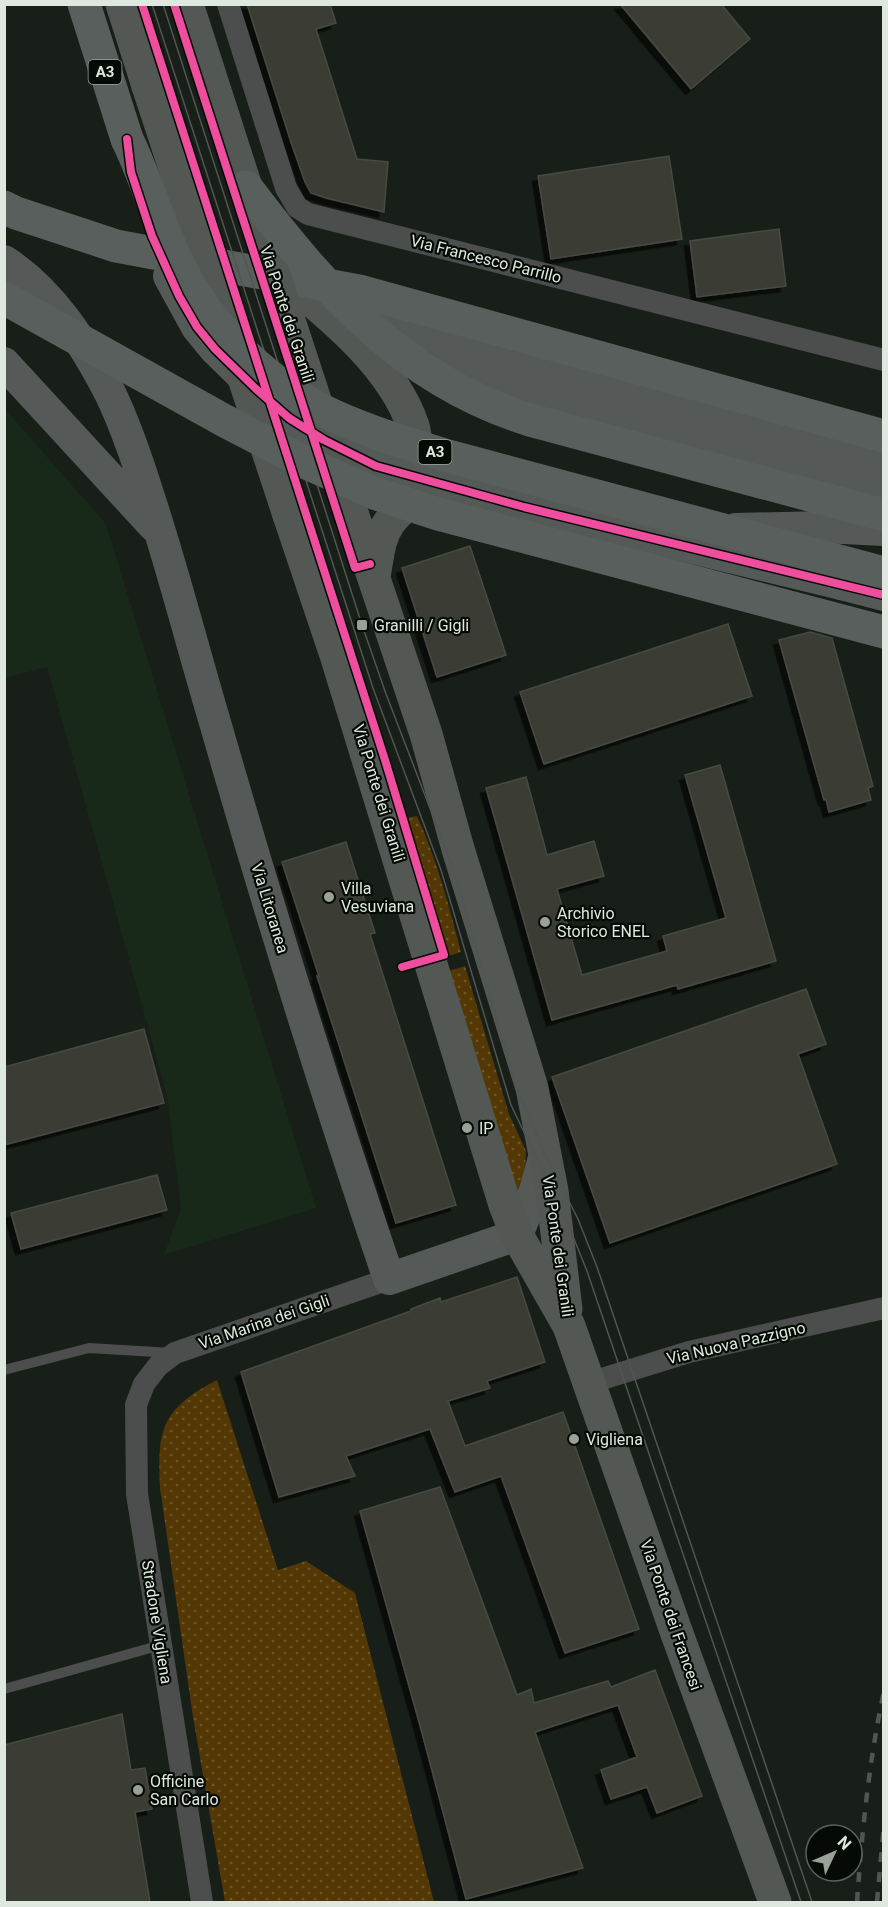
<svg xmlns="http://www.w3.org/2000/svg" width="888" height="1907" font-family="Roboto,sans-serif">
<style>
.built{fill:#192919}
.grass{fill:url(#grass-dots)}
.building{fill:#3b3e34;stroke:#464a42;stroke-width:1.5;filter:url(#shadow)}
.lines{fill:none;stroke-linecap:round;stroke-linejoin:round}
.lane{stroke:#4b4e4d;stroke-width:10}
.street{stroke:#4b4e4d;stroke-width:22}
.secondary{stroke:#555a58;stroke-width:32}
.primary{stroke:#535855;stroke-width:33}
.highway{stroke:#595f5c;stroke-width:33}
.tram{stroke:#525553;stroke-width:1.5}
.rail{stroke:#525553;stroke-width:4.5;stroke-dasharray:10 10;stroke-linecap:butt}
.secondary-bridge{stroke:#555a58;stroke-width:32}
.primary-bridge{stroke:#535855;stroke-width:33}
.highway-bridge{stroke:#595f5c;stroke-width:33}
.cycleway-casing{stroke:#050a05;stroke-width:11}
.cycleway{stroke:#ef4d9e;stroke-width:8}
.poi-dot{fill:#99a199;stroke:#050a05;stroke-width:2}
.labels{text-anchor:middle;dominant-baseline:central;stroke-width:4.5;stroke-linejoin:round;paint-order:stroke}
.shield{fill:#050a05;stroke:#9ea59d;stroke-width:1.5}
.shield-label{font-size:15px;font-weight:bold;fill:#dfe8de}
.street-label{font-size:16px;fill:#dfe8de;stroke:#050a05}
.poi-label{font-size:16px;fill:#dfe8de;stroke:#050a05;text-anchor:start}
</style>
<defs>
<pattern id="grass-dots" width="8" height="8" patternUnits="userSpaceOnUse" patternTransform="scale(1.5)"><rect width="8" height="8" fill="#533805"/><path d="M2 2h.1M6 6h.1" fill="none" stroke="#6b5529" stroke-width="1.8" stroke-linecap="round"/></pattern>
<filter id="shadow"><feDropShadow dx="-5.5" dy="5.5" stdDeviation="0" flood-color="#0009"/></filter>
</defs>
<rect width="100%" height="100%" fill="#181e18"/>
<!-- built -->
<path class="built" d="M4,408L106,524L316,1208L164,1255L181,1208L167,1095L47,667L5,678Z"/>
<!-- grass -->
<path class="grass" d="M417,816C437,860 449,906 461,952L449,956L408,818Z
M465,966L509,1114L526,1151L525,1171L518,1193L446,972Z
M217,1380L278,1570L306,1561L355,1593L434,1902H225L193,1717L160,1488C157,1428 162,1409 217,1380Z"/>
<!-- building -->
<path class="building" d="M247,4H330L336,23L316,29L357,159L388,162L384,212L326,198L311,193L305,182L291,142Z
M620,4H721L750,39L691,89Z
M669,156L682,239L551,259L538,176Z
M779,229L786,286L697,297L690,241Z
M470,546L506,655L437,677L402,568Z
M728,624L752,696L544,764L520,692Z
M810,632L832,638L873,786L868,788L871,800L829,812L826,799L824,800L779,640Z
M720,765L776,961L678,989L677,985L552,1020L486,788L526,777L547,855L594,841L604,876L557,889L582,975L667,951L663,936L726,918L685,775Z
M346,842L375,933L370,934L456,1205L396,1223L317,976H319L282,862Z
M806,989L826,1044L798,1054L837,1164L610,1243L552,1077Z
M144,1029L164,1103L4,1145V1067Z
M157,1175L167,1210L21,1249L11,1213Z
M517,1277L545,1362L487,1381L490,1388L448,1401L465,1446L563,1412L639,1629L565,1653L501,1476L455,1492L430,1429L346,1456L355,1476L279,1497L241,1372L411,1311V1309L440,1298L441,1302Z
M440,1487L517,1695L531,1689L534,1703L608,1681L611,1687L655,1670L702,1796L657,1813L647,1787L611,1799L601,1770L637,1757L618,1705L535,1732L583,1868L466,1899L421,1729L360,1511Z
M122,1714L131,1770L145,1768L152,1809L135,1812L150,1902H4V1745Z"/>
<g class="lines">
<!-- lane -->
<path class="lane" d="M4,1370L89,1348L172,1353
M4,1689L161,1645"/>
<!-- street -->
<path class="street" d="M228,4L286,188L297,207L308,214L884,360
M589,1383L689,1352L884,1308
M202,1902L137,1494L136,1405L144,1384L158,1366L175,1353L389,1279"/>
<!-- secondary -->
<path class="secondary" d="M4,261C52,292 84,343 110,393C126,426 138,462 149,497C173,570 192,645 214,719C268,907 326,1094 389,1279L517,1235
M374,300L422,330L511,362L884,458
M412,352L437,362L524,392L847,481L884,489
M4,363L154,526
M736,529L823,527L884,530
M841,584L884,595
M517,1235L535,1191L545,1154"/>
<!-- primary -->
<path class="primary" d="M122,4L148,86
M187,4L246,187
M285,278C332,317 393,366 413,426C418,442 416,478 411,494C408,505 395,514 389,523C378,539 378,557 374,576
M346,495L426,734L458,849L532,1088L552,1191L566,1309
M289,515L336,655L505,1205L517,1235L569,1326L676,1631L775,1902"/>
<!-- highway -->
<path class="highway" d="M84,4L127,139
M4,207L16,213L116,246L359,291L884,436
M530,420L884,515"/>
<!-- tram -->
<path class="tram" d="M152,4L373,688L441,870L511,1105L568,1224L587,1271L801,1902
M163,4L362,625L386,694L453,868L516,1086L545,1154L578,1219L597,1267L812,1902"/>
<!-- rail -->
<path class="rail" d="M857,1902C862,1831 869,1761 884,1691
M877,1902L884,1824"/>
<!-- secondary-bridge -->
<path class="secondary-bridge" d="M169,276L197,327L215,349L256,389L289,418L324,440L376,466L524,507L841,584"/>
<!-- primary-bridge -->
<path class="primary-bridge" d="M148,86L289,515
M246,189L346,495"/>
<!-- highway-bridge -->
<path class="highway-bridge" d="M127,139C148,182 160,230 183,273C215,333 270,386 332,415C369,432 409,444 448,456L884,573
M246,187C323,289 404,381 530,420
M4,298L225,421L304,462L374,493L438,514L884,632"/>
<defs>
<path id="cycleway" d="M142,4L385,760L444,955L402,967
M174,4L355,568L370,564
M127,139L131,172L152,236L179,296L197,327L215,349L256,389L289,418L324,440L376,466L524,507L884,595"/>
</defs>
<!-- cycleway casing -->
<use href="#cycleway" class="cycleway-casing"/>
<!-- cycleway -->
<use href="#cycleway" class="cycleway"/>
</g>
<!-- markers -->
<g class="poi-dot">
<rect x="356" y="619" width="12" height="12" rx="3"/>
<circle cx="329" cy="897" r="6"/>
<circle cx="545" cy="922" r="6"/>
<circle cx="467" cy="1128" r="6"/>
<circle cx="574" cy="1439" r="6"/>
<circle cx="138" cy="1790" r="6"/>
</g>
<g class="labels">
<!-- shield labels -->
<g class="shield">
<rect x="88.5" y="60" width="33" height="24" rx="4.5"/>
<rect x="418.5" y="440" width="33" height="24" rx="4.5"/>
</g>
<g class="shield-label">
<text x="105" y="72">A3</text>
<text x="435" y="452">A3</text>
</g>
<!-- street labels -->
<g class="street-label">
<text transform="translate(486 259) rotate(14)">Via Francesco Parrillo</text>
<text transform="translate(287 314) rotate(72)">Via Ponte dei Granili</text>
<text transform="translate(379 793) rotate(73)">Via Ponte dei Granili</text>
<text transform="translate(270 908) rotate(73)">Via Litoranea</text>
<text transform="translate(558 1246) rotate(82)">Via Ponte dei Granili</text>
<text transform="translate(264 1322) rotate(-19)">Via Marina dei Gigli</text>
<text transform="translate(736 1343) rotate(-13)">Via Nuova Pazzigno</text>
<text transform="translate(671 1615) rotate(71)">Via Ponte dei Francesi</text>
<text transform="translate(157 1622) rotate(81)">Stradone Vigliena</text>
</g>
<!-- poi labels -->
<g class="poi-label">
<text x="374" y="625">Granilli / Gigli</text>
<text x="341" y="888">Villa<tspan x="341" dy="18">Vesuviana</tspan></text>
<text x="557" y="913">Archivio<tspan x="557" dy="18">Storico ENEL</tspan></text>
<text x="479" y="1128">IP</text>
<text x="586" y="1439">Vigliena</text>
<text x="150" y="1781">Officine<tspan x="150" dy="18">San Carlo</tspan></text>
</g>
</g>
<!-- border -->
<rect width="888" height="1907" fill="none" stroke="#dfe8de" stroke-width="12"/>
<!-- north arrow -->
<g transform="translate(834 1853) rotate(46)"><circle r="28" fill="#050a05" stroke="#5c635c" stroke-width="1.5"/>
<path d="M0-4.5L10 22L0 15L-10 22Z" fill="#99a199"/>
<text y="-9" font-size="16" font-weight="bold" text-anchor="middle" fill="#dfe8de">N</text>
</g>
</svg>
